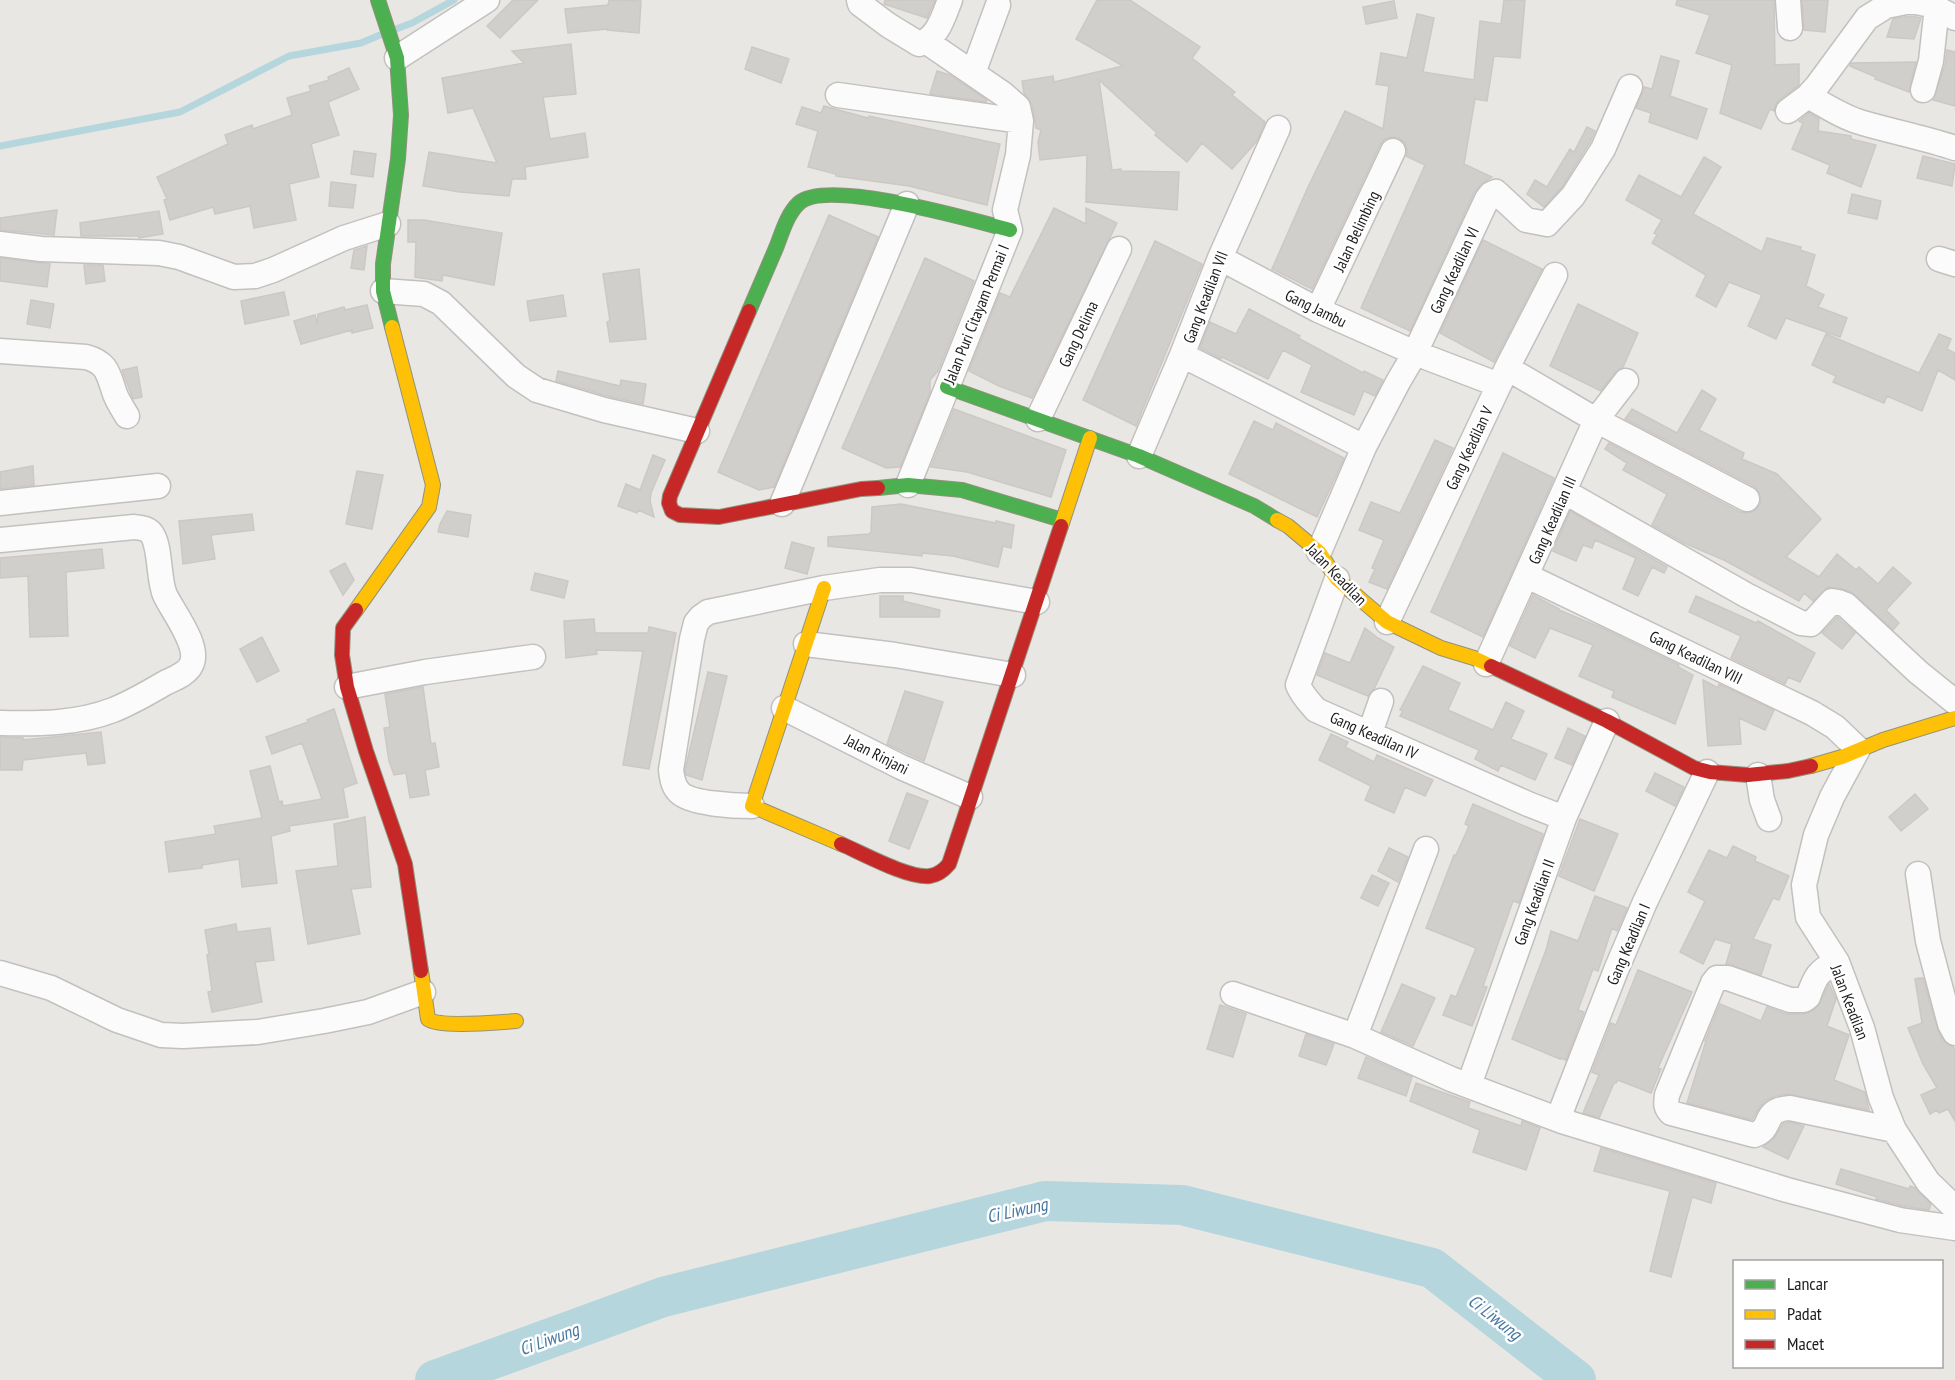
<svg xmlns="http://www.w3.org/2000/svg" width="1955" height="1380" font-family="'PT Sans Narrow',sans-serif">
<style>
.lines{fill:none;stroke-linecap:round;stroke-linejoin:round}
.stream{stroke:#b6d6dd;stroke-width:7}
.river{stroke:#b6d6dd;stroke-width:40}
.building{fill:#d1cfcc;stroke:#ccc8c4;stroke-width:1.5}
.street-casing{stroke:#c2c1bf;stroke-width:27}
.fast-casing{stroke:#91927c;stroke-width:16}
.slow-casing{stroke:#91927c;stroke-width:16}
.jam-casing{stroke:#91927c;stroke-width:16}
.street{stroke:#fcfbfb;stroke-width:24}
.fast{stroke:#4caf50;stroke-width:14}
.slow{stroke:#ffc107;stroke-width:14}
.jam{stroke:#c62828;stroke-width:14}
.labels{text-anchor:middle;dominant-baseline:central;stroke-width:5;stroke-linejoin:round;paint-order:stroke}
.street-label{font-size:16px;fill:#1b1b1b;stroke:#fff}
.water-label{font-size:18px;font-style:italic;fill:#4677a0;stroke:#fff}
</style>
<rect width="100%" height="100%" fill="#e9e7e3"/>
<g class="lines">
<!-- stream -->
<path class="stream" d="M396,29L412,23L454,0
M0,146L180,112L289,56L361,43L380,35"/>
<!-- river -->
<path class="river" d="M435,1380L663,1297L1045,1201L1182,1205L1432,1268L1576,1380"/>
</g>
<!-- building -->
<path class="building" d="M513,0H538L500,38L487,26Z
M609,0L641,1L639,33L607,30V29L568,33L565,9L608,5Z
M885,0H935L927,18L884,4Z
M1097,0H1130L1200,47L1192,58L1235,92L1232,95L1265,122L1257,141L1232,169L1202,143L1187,162L1155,135L1157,133L1099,80L1112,170L1121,169V171L1179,172L1177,210L1086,202L1087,155L1040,160L1038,142L1041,130L1036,128L1032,104L1024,93L1022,81L1053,76L1054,82L1123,66L1076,39Z
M1504,0H1525L1520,58L1494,56L1487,101L1475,99L1464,164L1492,177L1480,185L1474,193L1410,331L1361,308L1425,165L1406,156L1407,150L1405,143L1399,138L1391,137L1385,139L1380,145L1312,289L1272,269L1308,187L1345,111L1383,129L1389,86L1376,84L1381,53L1407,58L1417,14L1434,18L1423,72L1474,80L1480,21L1501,24Z
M1677,0H1774L1775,65L1799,64V85L1779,100L1775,105L1774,111L1770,109L1761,129L1720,113L1732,65L1696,53L1710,15L1676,5Z
M1802,0H1828L1825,32L1804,30Z
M1394,1L1397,18L1366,24L1363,7Z
M1911,16L1921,18L1914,39L1887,37L1893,19Z
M571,44L576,94L543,97L550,139L585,133L588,157L525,167L526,179H512L509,196L460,192L423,186L429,152L497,163L473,108L448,113L442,78L524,63L512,51Z
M752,47L789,59L781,83L745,69Z
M1947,50L1955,52V106L1933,100L1945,65Z
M1661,56L1679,61L1670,96L1707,109L1697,139L1649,122L1651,113L1636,108L1644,87L1652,89Z
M1916,62L1909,92L1875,79L1876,77L1850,66L1851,63Z
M349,68L359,89L328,102L339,135L311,144L319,177L289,184L296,220L254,228L250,206L215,214L213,207L170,220L164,200L167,199L157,177L228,144L225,135L252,125L253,129L292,115L287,98L311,91L309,86L329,80L328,77Z
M937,71L950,75L987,100L986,102L930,94Z
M824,106L868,118L869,116L1000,144L987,205L909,186L836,176V174L808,167L818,131L796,124L802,107L821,113Z
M1809,113L1819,119L1818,133L1819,131L1851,136V139L1876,145L1861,187L1827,173L1830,165L1792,149L1803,123L1799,121Z
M1587,127L1595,131L1590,142L1562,187L1544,207L1527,194L1535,180L1547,187L1570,149L1574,152Z
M354,151L376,154L373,177L351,174Z
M1923,156L1955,164L1952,186L1917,178Z
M1704,157L1721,167L1693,214L1762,252L1767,238L1801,247L1800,250L1815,255L1806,286L1824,295L1818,307L1847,318L1840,337L1786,318L1776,339L1748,326L1762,295L1729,282L1716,307L1696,296L1706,275L1652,243L1657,235L1654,233L1662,220L1626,200L1639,175L1681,197Z
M331,182L356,185L353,208L329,206Z
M1852,194L1881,201L1877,219L1848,213Z
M1054,208L1086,224V208L1117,223L1032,398L999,386L969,371L1000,293L1010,297Z
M57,210L54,235L0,230V218Z
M159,211L163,234L139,238L138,236H81L80,223Z
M829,215L878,237L774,487L759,490L718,472Z
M408,220H424L502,233L494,285L443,275L442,281L415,277L416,242H408Z
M1483,240L1542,269L1494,362L1440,333Z
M1155,241L1202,264L1136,426L1083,400Z
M367,246L364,270L351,268L354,250Z
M0,258L50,264L47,287L0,281Z
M925,258L974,281L938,371L930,380V393L900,467L886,468L842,448Z
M84,265H103L105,281L86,284Z
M639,269L646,339L610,342L607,322L610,321L603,274Z
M284,292L289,315L245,324L241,301Z
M563,295L566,316L530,321L527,301Z
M31,300L54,304L50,328L27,324Z
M1578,304L1638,333L1623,367L1615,372L1601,391L1550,366Z
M367,305L373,328L352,333V330L301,344L294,321L315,315L317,324L318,314L344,307L345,310Z
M1249,309L1300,336L1298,338L1363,373L1364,371L1383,380L1375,396L1364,391L1354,415L1301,392L1312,365L1283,350L1268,379L1222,357L1221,359L1200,348L1210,322L1236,334Z
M1826,334L1919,373L1939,334L1951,339L1947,349L1955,353V380L1938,370L1922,411L1887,396L1884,403L1833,382L1836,376L1812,365Z
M137,367L142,397L133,399L122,370Z
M558,371L620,386L621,380L646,384L643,404L608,396L556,381Z
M1702,390L1716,399L1699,430L1744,453L1742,459L1777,474L1821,519L1786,557L1819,577L1837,554L1856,570L1859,567L1878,584L1893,567L1911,583L1886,610L1899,623L1893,630L1851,592L1840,588L1828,587L1813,601L1804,593L1799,601L1724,560L1684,543L1652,525L1667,494L1623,470L1627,463L1605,449L1609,443L1740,512L1747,513L1754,511L1760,505L1761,498L1759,492L1754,486L1625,419L1632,409L1677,433Z
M954,409L1066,450L1051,497L967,472L931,467Z
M1254,421L1273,430L1276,423L1344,458L1317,517L1229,474Z
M1435,440L1453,448L1387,589L1369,582L1375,569L1372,568L1384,540L1359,530L1371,502L1400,513Z
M1503,453L1554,478L1483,637L1431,612Z
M653,455L665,460L651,493L650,501L654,517L638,510L637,513L618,506L626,484L640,490Z
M33,466L34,485L0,489V472Z
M357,471L383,475L372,529L346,524Z
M901,504L996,523V521L1014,525L1011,548L1003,546L998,567L953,556L922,553V556L828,546V537L869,534L871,532L872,507Z
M447,511L471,515L468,537L438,532L440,524Z
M1570,511L1667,567L1664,573L1652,567L1638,596L1623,589L1636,558L1595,540L1592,548L1583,545L1576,561L1553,551Z
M252,514L254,530L211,535L215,559L183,564L179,521Z
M792,542L814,548L807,574L785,568Z
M102,549L104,568L66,572L68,636L30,637L28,576L0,578V558Z
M345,563L354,580L343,595L330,571Z
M535,573L568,581L564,598L531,590Z
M1533,595L1559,609V610L1602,628L1679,665L1678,667L1693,675L1675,724L1612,697L1614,691L1579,676L1593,645L1550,628L1535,658L1510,646Z
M880,596H903V601L940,610L939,617H880Z
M1696,596L1756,623L1758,621L1815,653L1800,682L1788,677L1785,684L1731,658L1741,636L1689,612Z
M1837,617L1855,633L1842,649L1822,633Z
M594,619L595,633H648L649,627L676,633L649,769L623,765L643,651L596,650L597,654L566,658L564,621Z
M1365,628L1378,638L1394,647L1374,689L1368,696L1317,675L1325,653L1350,663Z
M262,637L279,671L257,682L240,649Z
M1423,666L1460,683L1448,710L1493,730L1506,702L1524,711L1511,739L1547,754L1535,780L1501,765L1498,771L1475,759L1479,750L1400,716L1403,711L1400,710Z
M708,672L727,676L702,780L686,775L685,770Z
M1703,680L1718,688L1719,684L1774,710L1765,730L1739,718L1741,744L1708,746Z
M423,687L431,744L435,743L439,767L425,770L429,795L410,798L406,773L394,775L389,761L384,728L390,727L385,694Z
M905,691L943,702L924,761L887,744Z
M334,709L357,783L343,788L348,817L289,826L290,831L271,836L277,883L242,887L239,859L202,865V868L169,872L165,842L216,834L214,826L262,818L250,771L270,766L279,802L282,801L283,806L322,799L302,743L272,754L266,737L308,722L307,720Z
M1568,728L1585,736L1572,765L1555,758Z
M101,732L105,763L88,765L86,753L23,760L22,770H0V737L23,738V740Z
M1331,734L1348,742L1345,747L1374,762L1377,755L1433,780L1425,796L1405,787L1394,813L1365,800L1371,786L1319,760Z
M1655,773L1684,787L1675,806L1646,791Z
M907,793L928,801L909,849L889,841Z
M1915,794L1928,809L1901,831L1889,817Z
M1473,804L1543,834L1519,903L1513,901L1483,986L1487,987L1472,1026L1443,1015L1451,995L1456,997L1476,948L1426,928L1454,855H1456L1469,826L1465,824Z
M365,817L371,887L351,889L360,934L308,944L296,871L338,866L334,824Z
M1580,819L1618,834L1594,891L1559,876Z
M1733,846L1756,857L1755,861L1789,876L1779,900L1773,898L1753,939L1771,945L1761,975L1726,964L1732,944L1715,939L1703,964L1680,952L1705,901L1688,892L1709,850L1727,858Z
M1389,848L1408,857L1398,882L1378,871Z
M1372,875L1389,883L1378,906L1361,898Z
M1595,896L1627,908L1617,931L1612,928L1598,971L1593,969L1578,1010L1584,1012L1566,1060L1560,1058V1059L1512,1039L1546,950L1551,931L1578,941Z
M236,924L237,932L270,928L274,960L255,962L262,1002L212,1012L208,992L212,991L207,955L209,954L205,930Z
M1638,970L1692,992L1658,1068L1661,1069L1651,1093L1618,1080L1616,1083H1614L1599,1118L1583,1113L1599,1075L1592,1072L1611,1023L1616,1025Z
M1919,978H1923L1938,1031L1943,1040L1955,1049V1121L1948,1109L1939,1113L1937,1110L1930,1114L1921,1095L1937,1088L1923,1064L1908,1028L1922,1023L1915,979Z
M1402,984L1435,998L1413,1046L1381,1032Z
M1829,984L1836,999L1827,1026L1849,1035L1834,1080L1865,1092L1869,1110L1788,1094L1775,1096L1765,1101L1759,1108L1752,1120L1687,1103L1706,1041H1705L1720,1004L1761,1021L1767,1007L1786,1014H1805L1817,1008Z
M1220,1005L1246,1014L1233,1057L1207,1049Z
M1306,1034L1334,1044L1326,1065L1299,1056Z
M1366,1057L1412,1077L1406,1096L1358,1078Z
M1416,1083L1470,1102L1468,1108L1521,1126L1522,1121L1540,1128L1526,1170L1473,1152L1480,1130L1410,1101Z
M1790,1122L1804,1126L1788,1159L1763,1147L1774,1138L1783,1124Z
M1601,1148L1716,1183L1711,1203L1692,1197L1671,1277L1650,1271L1670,1191L1594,1171Z
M1841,1169L1909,1189L1910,1186L1915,1188L1931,1204L1929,1210L1903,1206L1876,1199L1877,1197L1836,1184Z"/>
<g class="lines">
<defs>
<path id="street" d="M859,0L860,4L888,25L919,44C938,38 943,17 950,0
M1788,0L1790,28
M397,58L487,0
M973,73L998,5
M1923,90L1931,61L1937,7
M838,95L1021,121
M1808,96C1826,106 1844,118 1863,123C1894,132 1925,138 1955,148
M1788,111L1808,96L1817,86L1867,18L1886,6L1911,1L1931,5L1955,18
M0,244L41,249L159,253L179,257L234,277L255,276L273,270L344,238L388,224
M1220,258L1318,310L1415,353L1499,385
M1939,259L1955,264
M383,291L424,294L441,303L516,376L537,390L604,410L697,431
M1318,310L1393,151
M0,351L86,357C108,363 108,374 115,394C118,402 123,409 127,416
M1182,355L1364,447
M1507,368L1596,420L1747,499
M1038,419L1119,249
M1139,456L1182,355L1220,258L1278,128
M908,485L1010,230L1005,210L1018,155L1021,121L1018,107L1003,94L927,42
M1565,492L1746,595L1801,623L1811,624L1832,601L1838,602L1846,605L1918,672L1955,702
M0,503L158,486
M782,504L907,204
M0,540L134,527C140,528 147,528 151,533C161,545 158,580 165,595C173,612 201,647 191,665C187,674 173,679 165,683C148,693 131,703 113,710C77,724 37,724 0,723
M1319,552L1364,447L1398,382L1415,353L1487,199L1491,194L1496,192L1526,220L1547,224L1573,196L1603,149L1630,87
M1527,576L1812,713L1835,727L1858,749L1832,797L1816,835L1804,885L1808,917L1837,962L1862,1028L1881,1098L1894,1130L1928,1182L1955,1208
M1337,579L1298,685C1302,695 1309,702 1316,710L1528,804L1564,818
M1387,622L1507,368L1555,275
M806,644L895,655L1013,675
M1486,664L1596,420L1626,381
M347,687L425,672L533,657
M784,708L901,767L970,797
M1370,733L1381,701
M1758,775L1762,800L1769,819
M752,806C736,806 690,804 679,792C673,786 672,778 671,770L692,639L696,623L701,617L708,612L824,588L880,580H911L1037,602
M1918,874L1928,941L1950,1024L1955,1033
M1837,962C1817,971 1815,978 1808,997L1804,1000H1790L1728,978H1717L1713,983L1667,1095C1666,1103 1665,1107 1671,1113L1754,1135C1775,1128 1760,1110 1790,1108L1894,1130
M0,973L51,988L117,1020L161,1035L183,1036L258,1032L324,1021L368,1012L423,992
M1233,994L1355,1036L1451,1079L1562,1121L1787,1190L1900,1220L1955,1228
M1355,1036L1426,849
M1469,1085L1564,818L1607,721
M1558,1119L1616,970L1645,902L1707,772"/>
<path id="fast" d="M378,0L397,58L401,115L398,159L383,264V291L392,327
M749,311C758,290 767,269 776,248C782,233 787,214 799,203C827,178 972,220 1010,230
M947,387L1139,456L1254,506L1277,520
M878,488L908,485L962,490L1062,520"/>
<path id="slow" d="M1277,520L1288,526L1319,552L1337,579L1387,622L1441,648L1474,658L1491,666
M1061,526L1090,438
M824,588L752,806L841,844
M356,610L429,507L433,485L392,327
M1811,766L1842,757L1883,740L1955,718
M421,971L428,1019C439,1028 499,1022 516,1021"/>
<path id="jam" d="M749,311L670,496L669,503L672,511L680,515L719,517L861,489L878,488
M356,610L343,628L342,655L347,687L366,751L405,864L421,971
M1491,666L1607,721L1694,768L1710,772L1748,775L1788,771L1811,766
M841,844C862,853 909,879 930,876C938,875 944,870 949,864L1061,526"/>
</defs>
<!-- street casing -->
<use href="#street" class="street-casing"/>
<!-- fast casing -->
<use href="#fast" class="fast-casing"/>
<!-- slow casing -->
<use href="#slow" class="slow-casing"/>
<!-- jam casing -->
<use href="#jam" class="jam-casing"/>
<!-- street -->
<use href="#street" class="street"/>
<!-- fast -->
<use href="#fast" class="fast"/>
<!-- slow -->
<use href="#slow" class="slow"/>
<!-- jam -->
<use href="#jam" class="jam"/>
</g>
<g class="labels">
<!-- street labels -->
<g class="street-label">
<text transform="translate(1356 231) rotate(-65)">Jalan Belimbing</text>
<text transform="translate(1454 270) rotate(-65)">Gang Keadilan VI</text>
<text transform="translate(1205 297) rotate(-69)">Gang Keadilan VII</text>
<text transform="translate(1316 308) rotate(26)">Gang Jambu</text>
<text transform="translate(976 314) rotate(-68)">Jalan Puri Citayam Permai I</text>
<text transform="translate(1078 334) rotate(-65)">Gang Delima</text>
<text transform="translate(1469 448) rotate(-65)">Gang Keadilan V</text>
<text transform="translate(1552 520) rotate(-66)">Gang Keadilan III</text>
<text transform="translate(1337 574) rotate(46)">Jalan Keadilan</text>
<text transform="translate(1696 657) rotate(26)">Gang Keadilan VIII</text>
<text transform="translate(1374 735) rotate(24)">Gang Keadilan IV</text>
<text transform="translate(877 754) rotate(27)">Jalan Rinjani</text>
<text transform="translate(1534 902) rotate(-70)">Gang Keadilan II</text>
<text transform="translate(1628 944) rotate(-67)">Gang Keadilan I</text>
<text transform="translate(1850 1002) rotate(69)">Jalan Keadilan</text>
</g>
<!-- water labels -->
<g class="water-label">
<text transform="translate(1017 1210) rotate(-12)">Ci Liwung</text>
<text transform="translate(1495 1317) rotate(38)">Ci Liwung</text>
<text transform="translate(549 1339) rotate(-20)">Ci Liwung</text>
</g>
</g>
<!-- legend -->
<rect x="1733" y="1260" width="210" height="108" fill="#ffffff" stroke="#a4a4a4" stroke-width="1.5"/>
<rect x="1745" y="1280" width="30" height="9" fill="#4caf50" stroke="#a4a4a4" stroke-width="1.5"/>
<text x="1787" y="1290" font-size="18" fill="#1b1b1b">Lancar</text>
<rect x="1745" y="1310" width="30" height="9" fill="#ffc107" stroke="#a4a4a4" stroke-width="1.5"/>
<text x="1787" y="1320" font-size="18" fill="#1b1b1b">Padat</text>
<rect x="1745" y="1340" width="30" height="9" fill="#c62828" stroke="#a4a4a4" stroke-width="1.5"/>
<text x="1787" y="1350" font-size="18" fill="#1b1b1b">Macet</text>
</svg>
